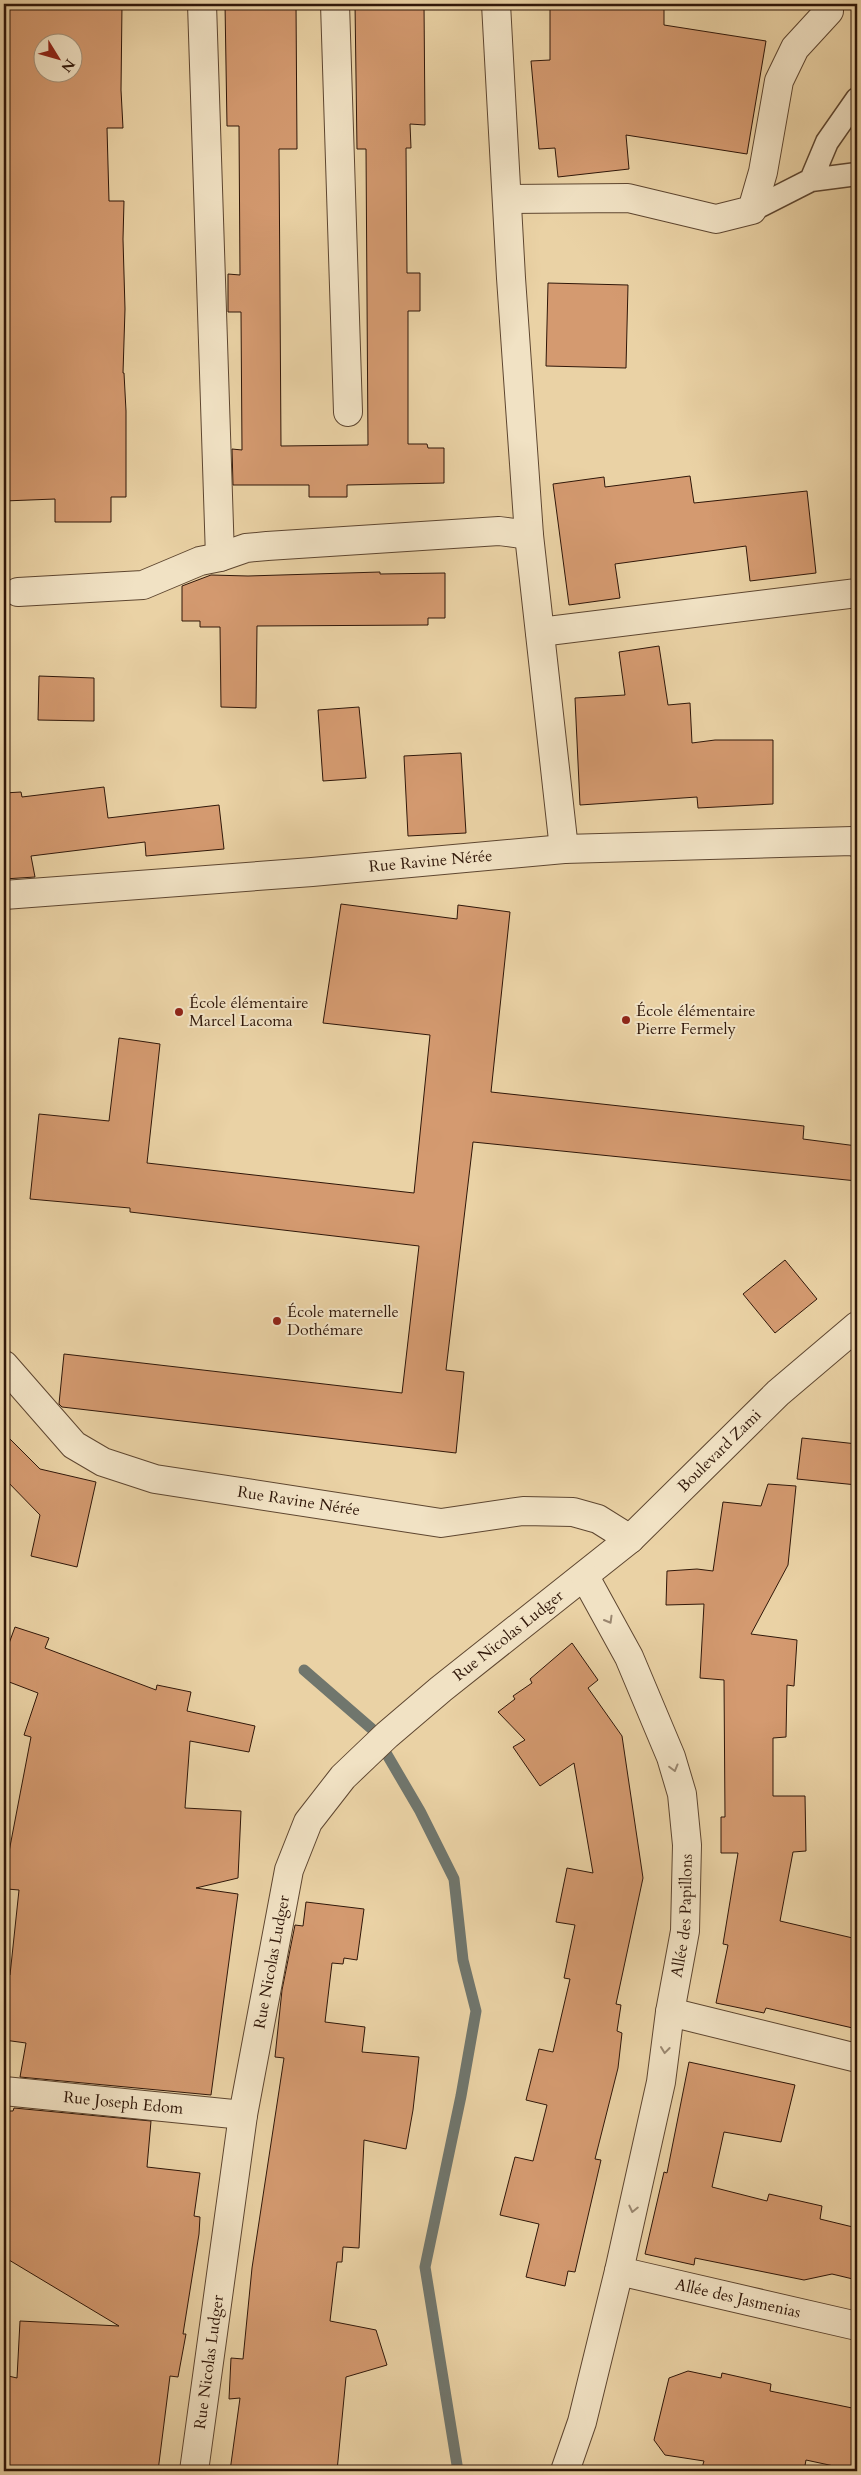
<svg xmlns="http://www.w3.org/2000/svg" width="861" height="2475" font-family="Cardo,serif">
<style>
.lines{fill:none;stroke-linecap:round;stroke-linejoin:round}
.stream{stroke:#70766d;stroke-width:11}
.building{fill:#d49a70;stroke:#301709;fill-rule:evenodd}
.service-casing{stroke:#5e4630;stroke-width:25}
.minor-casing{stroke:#5e4630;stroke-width:30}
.service{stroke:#f1e2c4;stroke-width:22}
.minor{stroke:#f1e2c4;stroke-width:28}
.oneway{stroke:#9a8770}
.poi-dot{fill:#8f2418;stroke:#f1e2c4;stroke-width:2}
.labels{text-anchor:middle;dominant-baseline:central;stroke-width:4;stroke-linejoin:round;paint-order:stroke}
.street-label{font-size:16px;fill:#301709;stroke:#f1e2c4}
.poi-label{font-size:16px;fill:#301709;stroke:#f1e2c4;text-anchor:start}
</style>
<rect width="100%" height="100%" fill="#ead2a5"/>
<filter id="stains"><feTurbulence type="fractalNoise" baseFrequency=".004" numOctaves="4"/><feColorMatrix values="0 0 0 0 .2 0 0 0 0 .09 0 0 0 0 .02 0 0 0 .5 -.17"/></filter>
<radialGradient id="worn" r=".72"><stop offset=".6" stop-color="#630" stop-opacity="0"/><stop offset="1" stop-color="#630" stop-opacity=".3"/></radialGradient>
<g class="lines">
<!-- stream -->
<path class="stream" d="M304,1670L372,1729L420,1811L454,1879L463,1960L476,2011L461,2096L425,2267L458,2471"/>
</g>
<!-- building -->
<path class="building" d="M4,4L122,5L121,90L123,128H107L109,201H124L123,239L125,309L123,373H124L126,411V497H111V522H55V499L4,501ZM42,42H72V72H42Z
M225,4H296L297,149H279L281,446L368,445L366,149H357L355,4H424L425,125L410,124L411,148H406L407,273H420V311H408V444H427L428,448H444V483L347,485V497H309V485H233L232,449L242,450L241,312H228V274L240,275L239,126H227Z
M550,4H664V25L766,41L747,154L626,135L629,169L558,177L555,148L539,149L531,61L550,60Z
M548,283L628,285L626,368L546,366Z
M690,476L694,503L807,491L816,573L750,581L746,546L615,564L620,598L569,605L553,484L604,477L605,487Z
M380,572V574L445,573V618H428V625L257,626L256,708L221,707L220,627H200V621H182V586L211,575L248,576Z
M659,646L668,705L690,703L692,743L715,740H773V804L698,808L697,797L580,805L575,698L625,695L619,652Z
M39,676L94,678V721L38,720Z
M359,707L366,778L323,781L318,710Z
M461,753L466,833L408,836L404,756Z
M104,787L108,818L219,805L224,849L146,856L145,842L31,856L35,877L4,879V793L21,792L22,797Z
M341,904L457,919L458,905L510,912L491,1092L804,1126L803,1139L857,1146V1181L473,1142L446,1370L464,1372L456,1453L62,1407L59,1404L64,1354L402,1393L419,1246L130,1212V1208L30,1199L39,1114L109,1121L119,1038L160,1044L147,1163L414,1193L430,1035L323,1023Z
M785,1260L817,1299L775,1333L743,1294Z
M4,1433L40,1469L96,1482L77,1567L31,1556L40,1515L4,1478Z
M802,1438L857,1444V1485L797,1479Z
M768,1484L796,1486L788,1565L751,1634L797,1640L794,1686L787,1685L786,1737L773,1738V1796H805L806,1851L793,1852L780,1921L857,1939V2029L766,2008L764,2013L716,2003L728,1945L723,1944L738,1853H721V1817H725L724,1680L700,1678L704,1604L666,1605L667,1571L697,1569L713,1571L723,1502L761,1506Z
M15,1627L49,1638L45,1648L156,1690L157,1685L191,1692L187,1711L255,1726L249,1752L190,1741L185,1808L241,1811L238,1878L196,1888L238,1894L211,2095L20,2077L26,2043L4,2040V1975H10L19,1890L7,1889L8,1857L31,1737L24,1735L38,1693L4,1680V1657Z
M572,1643L598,1680L588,1688L622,1736L643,1878L616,2004L621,2005L617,2031L622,2033L618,2068L595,2159L601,2160L575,2272L568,2271L565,2286L526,2277L539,2224L500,2215L515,2157L533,2161L547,2105L526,2100L539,2049L553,2052L570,1979L564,1978L575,1925L556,1922L567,1868L593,1873L574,1763L540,1786L513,1747L525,1740L498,1712L515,1699L513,1696L532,1683L530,1679Z
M306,1902L364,1909L357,1960L344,1958L343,1964L332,1963L325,2022L365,2027L362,2052L419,2057L413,2110L406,2149L364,2140L359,2248L343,2247L342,2262H337L330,2321L376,2330L387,2365L346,2377L337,2471H230L240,2398L229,2399L231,2358L243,2359L252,2268L284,2058L275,2057L282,1990L295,1925L303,1926Z
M689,2062L795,2085L781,2142L724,2132L712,2187L767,2201L769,2194L822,2206L820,2219L857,2228V2280L832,2274L804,2280L695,2258L694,2265L645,2254L664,2172L667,2173Z
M14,2108L151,2121L147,2167L200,2173L194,2216L200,2217L199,2234L183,2334H186L178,2377L170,2376L158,2471H4V2375L17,2378L20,2321L119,2326L4,2257V2111H13Z
M688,2371L721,2378L722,2373L771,2384L770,2391L857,2409V2471L806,2460L804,2471H701L704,2461L665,2455L654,2440L669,2378Z"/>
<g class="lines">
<defs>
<path id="service" d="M811,180L827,142L857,99
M752,210L811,180L857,174"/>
<g id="minor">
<path d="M202,4L220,557"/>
<path d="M335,4L348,412"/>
<path d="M496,4L511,278L529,535L564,849"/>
<path d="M507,199L628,198L716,219L752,210L763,172L779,81L795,48L829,11"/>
<path d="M18,592L143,585L200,561L220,557L246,548L267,546L499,531L529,535"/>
<path d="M540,632L857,593"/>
<path id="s1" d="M4,895L312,872L564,849L853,841L857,843"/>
<path id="s2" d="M4,1365L74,1445L103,1462L155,1479L441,1523L523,1511L573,1512L598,1519L630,1539"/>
<path d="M670,2012L857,2058"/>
<path id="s3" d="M4,2091L243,2115"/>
<path id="s4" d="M619,2271L857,2326"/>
<path id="s5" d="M194,2471L243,2115L289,1870L308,1822L343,1777L387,1735L441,1689L630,1539L778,1393L857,1326"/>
<path id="s6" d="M565,2471L582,2422L619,2271L661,2082L670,2012L685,1931L687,1845L682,1794L671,1757L629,1657L585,1577"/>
</g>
</defs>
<!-- service casing -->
<use href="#service" class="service-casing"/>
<!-- minor casing -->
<use href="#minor" class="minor-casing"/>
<!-- service -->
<use href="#service" class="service"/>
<!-- minor -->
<use href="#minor" class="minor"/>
</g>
<!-- one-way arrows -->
<defs><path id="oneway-chevron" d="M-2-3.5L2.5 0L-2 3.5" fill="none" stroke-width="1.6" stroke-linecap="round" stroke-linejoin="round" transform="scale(1.25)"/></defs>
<g class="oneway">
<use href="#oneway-chevron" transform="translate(609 1620) rotate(60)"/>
<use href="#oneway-chevron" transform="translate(674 1768) rotate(75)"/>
<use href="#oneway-chevron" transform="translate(665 2050) rotate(97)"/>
<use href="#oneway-chevron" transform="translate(633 2209) rotate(103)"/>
</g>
<!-- markers -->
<g class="poi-dot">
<circle cx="179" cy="1012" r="5"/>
<circle cx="626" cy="1020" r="5"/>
<circle cx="277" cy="1321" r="5"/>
</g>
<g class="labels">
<!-- street labels -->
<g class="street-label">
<text stroke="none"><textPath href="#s1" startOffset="428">Rue Ravine Nérée</textPath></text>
<text stroke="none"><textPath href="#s5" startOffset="1216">Boulevard Zami</textPath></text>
<text stroke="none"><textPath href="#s2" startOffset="340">Rue Ravine Nérée</textPath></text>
<text stroke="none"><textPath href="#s5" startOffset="935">Rue Nicolas Ludger</textPath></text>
<text stroke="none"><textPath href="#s6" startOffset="569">Allée des Papillons</textPath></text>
<text stroke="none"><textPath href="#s5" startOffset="515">Rue Nicolas Ludger</textPath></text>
<text stroke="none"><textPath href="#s3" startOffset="120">Rue Joseph Edom</textPath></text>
<text stroke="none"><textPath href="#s4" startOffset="122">Allée des Jasmenias</textPath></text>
<text stroke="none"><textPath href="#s5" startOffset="110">Rue Nicolas Ludger</textPath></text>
</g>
<!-- poi labels -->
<g class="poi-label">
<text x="189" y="1003">École élémentaire<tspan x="189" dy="18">Marcel Lacoma</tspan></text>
<text x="636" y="1011">École élémentaire<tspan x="636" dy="18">Pierre Fermely</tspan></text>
<text x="287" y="1312">École maternelle<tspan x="287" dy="18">Dothémare</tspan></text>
</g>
</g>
<!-- margin -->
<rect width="861" height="2475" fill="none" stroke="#ead2a5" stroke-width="20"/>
<rect x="5" y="5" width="851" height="2465" fill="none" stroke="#301709" stroke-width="2.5"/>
<rect x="10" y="10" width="841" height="2455" fill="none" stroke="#301709"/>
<!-- north arrow -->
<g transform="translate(58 58) rotate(127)"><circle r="24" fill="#f1e2c4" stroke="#a49179"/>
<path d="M0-4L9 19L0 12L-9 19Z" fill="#8f2418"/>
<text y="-8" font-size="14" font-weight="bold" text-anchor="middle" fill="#301709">N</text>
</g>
<rect width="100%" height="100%" filter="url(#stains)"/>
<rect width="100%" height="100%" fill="url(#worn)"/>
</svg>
